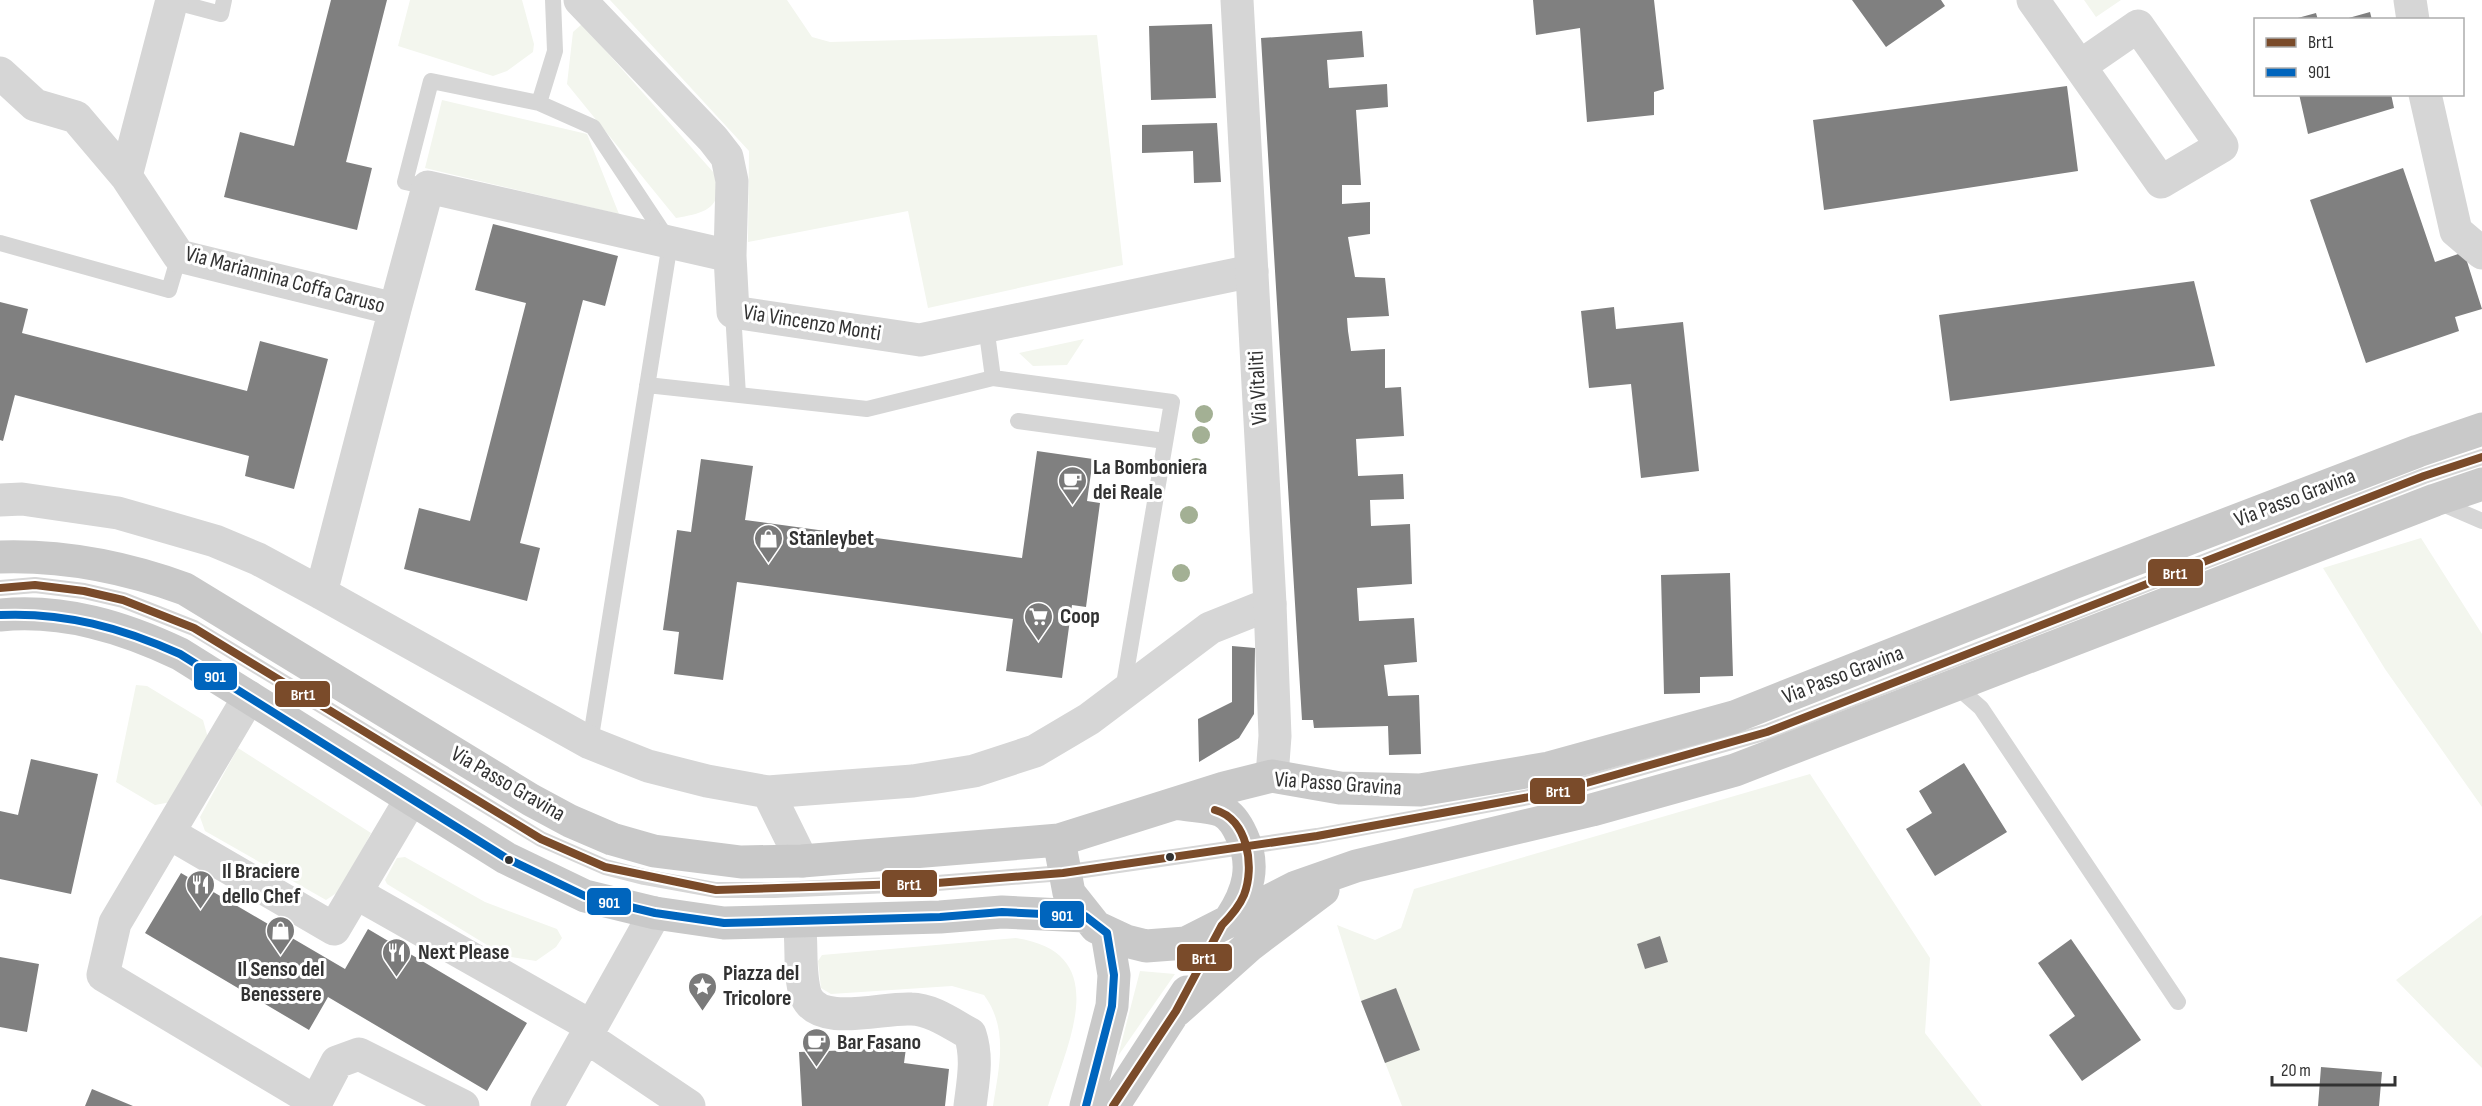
<svg xmlns="http://www.w3.org/2000/svg" width="2482" height="1106" font-family="'Sofia Sans Condensed',sans-serif">
<style>
.green{fill:#f3f6ee}
.building{fill:#808080}
.lines{fill:none;stroke-linecap:round;stroke-linejoin:round}
.service{stroke:#d6d6d6;stroke-width:16}
.minor{stroke:#d6d6d6;stroke-width:33}
.tertiary{stroke:#d6d6d6;stroke-width:33}
.primary{stroke:#c9c9c9;stroke-width:33}
.bus-1-casing{stroke:#fff;stroke-width:12}
.bus-2-casing{stroke:#fff;stroke-width:12}
.bus-1{stroke:#7a4b2a;stroke-width:8}
.bus-2{stroke:#0065bd;stroke-width:8}
.tree{fill:#a3b094}
.bus-dot{fill:#323232;stroke:#fff;stroke-width:2}
.labels{text-anchor:middle;dominant-baseline:central;stroke-width:6;stroke-linejoin:round;paint-order:stroke}
.street-label{font-size:22px;fill:#323232;stroke:#fff}
.poi-label{font-size:22px;font-weight:bold;fill:#323232;stroke:#fff;text-anchor:start}
.line-badge{stroke:#fff;stroke-width:2}
.badge-label{font-size:16px;text-anchor:middle;font-weight:bold;fill:#fff}
</style>
<rect width="100%" height="100%" fill="#fff"/>
<!-- green -->
<path class="green" d="M410,0H522L534,44L533,52L507,71L493,76L398,46Z
M610,0H787L812,37L830,42L1097,35L1123,265L928,308L908,211L748,242L749,151Z
M2084,0H2121L2096,17Z
M582,24L714,173C725,208 706,213 676,218L567,84L573,32Z
M442,100L587,134L619,214L425,168Z
M1084,339L1067,365L1033,366L1019,353Z
M2421,538L2482,634V807L2385,669L2323,568Z
M136,685L147,686L203,720L208,738L171,802L155,805L116,782Z
M238,748L371,833L341,890L326,900L205,831L200,817Z
M1810,774L1930,958L1925,1033L1982,1106H1402L1361,1001L1337,925L1375,940L1401,928L1414,889Z
M405,857L485,902L557,929L562,938L556,947L536,961L505,956L387,884L385,880L397,858Z
M2482,915V1068L2396,980Z
M1016,938C1115,953 1067,1044 1048,1106H993C999,1067 1009,1029 984,995L952,986L831,994L821,988L818,961L822,955Z
M1140,971L1175,974L1118,1056Z"/>
<!-- building -->
<path class="building" d="M331,0H387L346,162L372,168L357,230L224,197L240,132L294,146Z
M1533,0H1654L1664,89L1654,92V115L1587,122L1580,28L1536,35Z
M1852,0H1941L1945,6L1886,47Z
M2370,12L2372,20H2345V19Z
M2316,13L2318,20H2294V19Z
M1212,24L1216,98L1151,100L1149,26Z
M1362,31L1364,57L1327,60L1329,88L1387,84L1388,107L1356,110L1361,185H1342V204L1370,202V234L1348,237L1355,277L1385,278L1389,316L1347,318L1348,331L1351,351L1385,349V388L1401,387L1404,436L1356,439L1358,476L1403,474L1404,499L1370,500L1371,526L1410,524L1412,584L1357,588L1359,621L1414,618L1417,662L1384,665L1388,696L1419,695L1421,754L1389,755L1388,726L1314,728L1313,720H1302L1261,38Z
M2067,86L2078,171L1824,210L1813,120Z
M2299,94H2391L2394,108L2308,134Z
M1217,123L1221,182L1194,183L1193,151L1142,153V125Z
M2403,168L2435,262L2464,252L2482,309L2455,317L2459,331L2366,363L2310,200Z
M493,224L618,256L605,306L583,300L520,543L540,548L527,601L404,569L419,508L470,521L526,303L475,290Z
M2194,281L2215,366L1950,401L1939,315Z
M0,302L28,309L22,333L247,391L260,341L328,359L294,489L245,476L249,456L15,395L3,441L0,440Z
M1614,307L1616,329L1683,322L1699,471L1641,478L1631,384L1589,388L1581,311Z
M1037,451L1093,459L1087,501L1100,503L1086,607L1072,605L1062,678L1006,671L1013,619L737,582L723,680L674,674L679,632L663,630L677,530L691,532L701,459L753,466L745,520L1022,558Z
M1730,573L1733,676L1700,677V693L1664,694L1661,575Z
M1232,646L1255,648L1254,714L1239,738L1199,762L1198,719L1232,702Z
M31,759L98,774L71,894L0,879V811L18,815Z
M1964,763L2007,832L1935,876L1906,829L1932,813L1919,791Z
M181,873L345,969L368,929L527,1023L487,1091L328,997L309,1030L145,933Z
M1660,936L1668,962L1645,969L1637,944Z
M2071,939L2141,1040L2082,1081L2049,1035L2075,1016L2038,963Z
M0,957L39,964L27,1032L0,1027Z
M1396,988L1420,1050L1385,1063L1361,1001Z
M906,1048L904,1063L949,1069L945,1106H802L799,1052Z
M2321,1067L2382,1072L2379,1106H2318Z
M92,1089L133,1106H85Z"/>
<g class="lines">
<!-- service -->
<path class="service" d="M172,1L221,14L224,0
M539,103L593,127L670,243L590,743
M428,187L405,182L431,81L539,103L555,51L553,0
M0,243L169,290L179,256
M733,312L738,395
M986,326L993,378
M647,385L867,409L993,378L1172,402L1123,690
M1018,421L1165,441
M2438,502L2482,521
M0,588L35,585L84,591L123,600L194,628L541,839L605,867L644,877L716,890H774L937,883L1063,873L1160,859L1317,836L1551,793L1767,732L2424,476L2482,457
M1956,686L1981,708L2178,1002"/>
<!-- minor -->
<path class="minor" d="M580,0L713,139L727,157L732,181L730,256L733,312L920,340L1252,271
M2033,0L2161,182L2222,146L2138,26L2080,66
M2410,0L2413,20
M0,73L35,105L76,117L126,176L179,256L395,309L428,187L730,256
M2425,94L2456,231L2482,253
M126,176L172,0
M0,500L22,499L118,513L215,541L258,559L321,593L590,743L648,766L707,781L768,792L913,781L974,771L1035,751L1089,719L1210,628L1270,604
M321,593L395,309
M249,697L115,923L103,975L316,1102
M768,792L802,861
M169,833L334,929L411,799
M356,893L591,1026
M799,922C803,945 798,973 806,996C819,1028 883,1007 911,1009C931,1009 952,1024 970,1034C978,1058 973,1081 970,1106
M585,1036L689,1106
M314,1106L337,1062L359,1054L463,1106
M547,1106L655,913"/>
<!-- tertiary -->
<path class="tertiary" d="M1237,0L1270,604L1275,736L1272,776"/>
<!-- primary -->
<path class="primary" d="M0,557C64,555 125,567 185,589L531,800L570,821L612,839L654,851L741,862L802,861L1059,840L1224,788L1272,776L1340,788L1420,790L1549,768L1734,717L2073,583L2418,451L2482,429
M0,615C64,609 123,627 180,654L506,858L585,896L655,913L724,923L940,917L1002,912L1085,916
M1181,804C1193,806 1211,806 1222,811C1232,816 1238,827 1242,836C1256,866 1248,892 1231,918
M1059,840L1069,893L1096,927L1126,941L1146,946L1186,943L1296,887L1356,866L1592,810L1735,770L2435,500L2482,484
M1176,1011L1250,945L1323,890
M1086,1106L1112,1006L1114,975L1107,933
M1113,1106L1187,992"/>
<defs>
<path id="bus-1" d="M0,588L35,585L84,591L123,600L194,628L541,839L605,867L716,890L937,883L1063,873L1317,836L1551,793L1767,732L2424,476L2482,457
M1113,1106L1176,1011L1222,925C1231,916 1239,907 1244,895C1255,867 1248,819 1215,810"/>
<path id="bus-2" d="M0,615C65,612 122,628 180,654L506,858L585,896L655,913L724,923L940,917L1002,912L1085,916L1107,933L1114,975L1112,1006L1086,1106"/>
</defs>
<!-- bus-1 casing -->
<use href="#bus-1" class="bus-1-casing"/>
<!-- bus-2 casing -->
<use href="#bus-2" class="bus-2-casing"/>
<!-- bus-1 -->
<use href="#bus-1" class="bus-1"/>
<!-- bus-2 -->
<use href="#bus-2" class="bus-2"/>
</g>
<!-- trees -->
<g class="tree">
<circle cx="1204" cy="414" r="9"/>
<circle cx="1201" cy="435" r="9"/>
<circle cx="1196" cy="467" r="9"/>
<circle cx="1189" cy="515" r="9"/>
<circle cx="1181" cy="573" r="9"/>
</g>
<!-- icons -->
<defs>
<symbol id="cafe-pin" viewBox="-11 -11 22 30"><path d="M0 17L-7.5 6A9.5 9.5 0 1 1 7.5 6Z" fill="#7a7a7a" stroke="#fff"/><path d="M-5.5-4.5H6V0H3Q3 3.5 0 3.5H-2.5Q-5.5 3.5-5.5 0ZM3-3.2v2h1.7v-2ZM-6 4.5H4V6H-6Z" fill="#fff"/></symbol>
<symbol id="shop-pin" viewBox="-11 -11 22 30"><path d="M0 17L-7.5 6A9.5 9.5 0 1 1 7.5 6Z" fill="#7a7a7a" stroke="#fff"/><path d="M-5-2.5h2.3a2.7 3.5 0 0 1 5.4 0H5L5.5 6h-11ZM-1.5-2.5h3a1.5 2.3 0 0 0-3 0Z" fill="#fff"/></symbol>
<symbol id="supermarket-pin" viewBox="-11 -11 22 30"><path d="M0 17L-7.5 6A9.5 9.5 0 1 1 7.5 6Z" fill="#7a7a7a" stroke="#fff"/><path d="M-6-5.5h2.5l.6 2H6L4.5 2H-2.5L-4.4-4H-6ZM-1.5 3.2a1.3 1.3 0 1 0 .1 0ZM3 3.2a1.3 1.3 0 1 0 .1 0Z" fill="#fff"/></symbol>
<symbol id="restaurant-pin" viewBox="-11 -11 22 30"><path d="M0 17L-7.5 6A9.5 9.5 0 1 1 7.5 6Z" fill="#7a7a7a" stroke="#fff"/><path d="M-5-6h1v4h1v-4h1v4h1v-4h1v5L-1.5 .5V6h-2V.5L-5-1ZM5-6V6H3V1.5H1.5Q1.5-4 5-6Z" fill="#fff"/></symbol>
<symbol id="sight-pin" viewBox="-11 -11 22 30"><path d="M0 17L-7.5 6A9.5 9.5 0 1 1 7.5 6Z" fill="#7a7a7a" stroke="#fff"/><path d="M0-6L1.8-2.2L6-1.7L2.9 1.2L3.7 5.4L0 3.3L-3.7 5.4L-2.9 1.2L-6-1.7L-1.8-2.2Z" fill="#fff"/></symbol>
</defs>
<g fill-rule="evenodd">
<use href="#cafe-pin" x="1056" y="464" width="33" height="45"/>
<use href="#shop-pin" x="752" y="522" width="33" height="45"/>
<use href="#supermarket-pin" x="1022" y="600" width="33" height="45"/>
<use href="#restaurant-pin" x="184" y="868" width="33" height="45"/>
<use href="#shop-pin" x="264" y="914" width="33" height="45"/>
<use href="#restaurant-pin" x="380" y="936" width="33" height="45"/>
<use href="#sight-pin" x="686" y="970" width="33" height="45"/>
<use href="#cafe-pin" x="800" y="1026" width="33" height="45"/>
</g>
<!-- markers -->
<g class="bus-dot">
<circle cx="1170" cy="857" r="5"/>
<circle cx="509" cy="860" r="5"/>
</g>
<g class="labels">
<!-- street labels -->
<g class="street-label">
<text transform="translate(285 280) rotate(15)">Via Mariannina Coffa Caruso</text>
<text transform="translate(812 323) rotate(9)">Via Vincenzo Monti</text>
<text transform="translate(1258 388) rotate(-93)">Via Vitaliti</text>
<text transform="translate(2295 498) rotate(-21)">Via Passo Gravina</text>
<text transform="translate(1843 675) rotate(-21)">Via Passo Gravina</text>
<text transform="translate(508 784) rotate(30)">Via Passo Gravina</text>
<text transform="translate(1338 784) rotate(4)">Via Passo Gravina</text>
</g>
<!-- poi labels -->
<g class="poi-label">
<text x="1093" y="467">La Bomboniera<tspan x="1093" dy="25">dei Reale</tspan></text>
<text x="789" y="538">Stanleybet</text>
<text x="1060" y="616">Coop</text>
<text x="222" y="871">Il Braciere<tspan x="222" dy="25">dello Chef</tspan></text>
<text x="418" y="952">Next Please</text>
<text x="281" y="969" text-anchor="middle">Il Senso del<tspan x="281" dy="25">Benessere</tspan></text>
<text x="723" y="973">Piazza del<tspan x="723" dy="25">Tricolore</tspan></text>
<text x="837" y="1042">Bar Fasano</text>
</g>
</g>
<g class="line-badge">
<rect x="2147" y="558" width="57" height="29" rx="6" fill="#7a4b2a"/>
<rect x="193" y="662" width="45" height="29" rx="6" fill="#0065bd"/>
<rect x="274" y="680" width="57" height="28" rx="6" fill="#7a4b2a"/>
<rect x="1529" y="777" width="57" height="28" rx="6" fill="#7a4b2a"/>
<rect x="881" y="869" width="57" height="29" rx="6" fill="#7a4b2a"/>
<rect x="586" y="887" width="46" height="29" rx="6" fill="#0065bd"/>
<rect x="1039" y="900" width="46" height="29" rx="6" fill="#0065bd"/>
<rect x="1176" y="943" width="57" height="29" rx="6" fill="#7a4b2a"/>
</g>
<g class="badge-label">
<text x="2175" y="579">Brt1</text>
<text x="215" y="682">901</text>
<text x="303" y="700">Brt1</text>
<text x="1558" y="797">Brt1</text>
<text x="909" y="890">Brt1</text>
<text x="609" y="908">901</text>
<text x="1062" y="921">901</text>
<text x="1204" y="964">Brt1</text>
</g>
<!-- legend -->
<rect x="2254" y="18" width="210" height="78" fill="#ffffff" stroke="#adadad" stroke-width="1.5"/>
<rect x="2266" y="38" width="30" height="9" fill="#7a4b2a" stroke="#adadad" stroke-width="1.5"/>
<text x="2308" y="48" font-size="18" fill="#323232">Brt1</text>
<rect x="2266" y="68" width="30" height="9" fill="#0065bd" stroke="#adadad" stroke-width="1.5"/>
<text x="2308" y="78" font-size="18" fill="#323232">901</text>
<!-- scale -->
<path d="M2272 1076v9h123v-9" fill="none" stroke="#323232" stroke-width="3"/>
<text x="2281" y="1076" font-size="18" fill="#323232" stroke="#ffffff" stroke-width="4.5" paint-order="stroke">20 m</text>
</svg>
